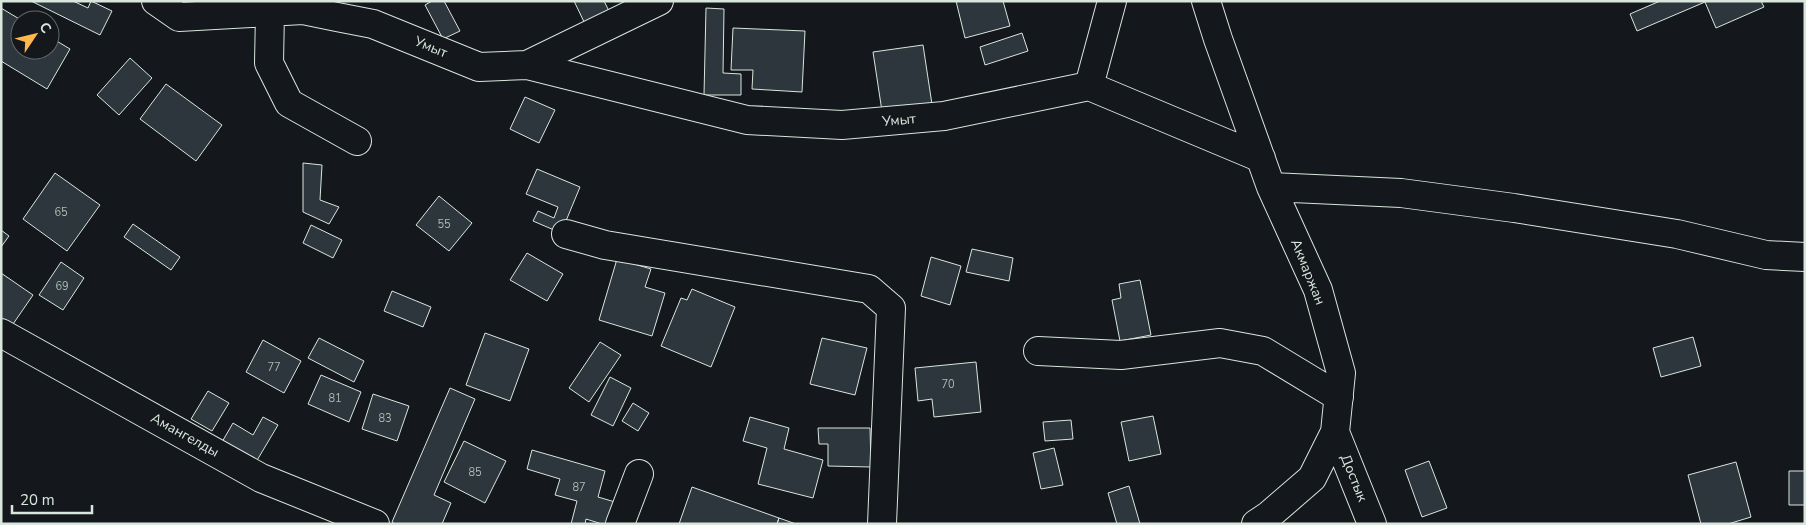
<svg xmlns="http://www.w3.org/2000/svg" width="1806" height="525" font-family="'Nunito Sans',sans-serif">
<style>
.building{fill:#2c363c;stroke:#d8e6dc}
.lines{fill:none;stroke-linecap:round;stroke-linejoin:round}
.minor-casing{stroke:#d8e6dc;stroke-width:30}
.minor{stroke:#14181c;stroke-width:28}
.labels{text-anchor:middle;dominant-baseline:central;stroke-width:4;stroke-linejoin:round;paint-order:stroke}
.number-label{font-size:11px;fill:#adbab4}
.street-label{font-size:14px;fill:#d8e6dc;stroke:#14181c}
</style>
<rect width="100%" height="100%" fill="#14181c"/>
<!-- building -->
<path class="building" d="M31,1H73L88,8L91,1L112,11L100,35Z
M432,1H444L460,31L443,39L425,5Z
M574,1H604L611,15L587,28Z
M956,1H1003L1010,26L965,38Z
M1660,1H1761L1764,7L1716,28L1705,2L1637,31L1630,14Z
M1,8L21,20H20V50H50V37L70,49L47,89L1,61Z
M706,8L724,9L723,73L741,74V95H704Z
M733,28L805,31L802,92L752,89L753,70H731Z
M1022,33L1028,51L985,65L980,47Z
M923,45L933,111L883,118L873,52Z
M130,58L152,78L119,115L97,95Z
M166,84L222,125L196,161L140,119Z
M525,97L555,110L539,143L510,129Z
M303,163L322,165L320,200L339,207L329,224L303,212Z
M537,169L580,187L561,233L533,221L538,211L554,218L558,207L526,194Z
M55,173L100,205L67,251L23,219Z
M439,196L472,223L449,251L416,225Z
M133,224L180,257L171,270L124,237Z
M311,225L342,240L333,258L303,243Z
M1,230L9,236L1,247Z
M972,249L1013,258L1009,281L966,272Z
M527,253L563,274L547,301L510,280Z
M931,257L961,266L950,305L921,296Z
M617,259L651,269L645,287L665,293L652,336L599,320Z
M61,262L84,278L63,310L39,295Z
M1,273L33,295L11,327L1,320Z
M1140,280L1151,335L1120,341L1112,300L1121,298L1119,284Z
M692,289L735,307L711,367L661,346L681,298L687,300Z
M392,291L431,307L423,327L384,311Z
M485,333L529,349L510,401L466,385Z
M1693,337L1701,366L1661,377L1653,348Z
M319,338L364,361L354,382L308,358Z
M822,338L867,348L855,395L810,384Z
M263,340L301,361L284,393L246,372Z
M600,342L621,355L589,402L569,388Z
M976,362L981,412L934,417L932,399L918,401L915,368Z
M321,375L361,392L349,422L308,404Z
M610,377L631,388L613,426L591,415Z
M450,388L475,399L434,495L451,503L442,524H395L392,522Z
M208,391L229,403L212,431L191,419Z
M373,394L409,406L397,441L362,429Z
M633,403L649,413L638,431L622,421Z
M1153,416L1161,454L1129,461L1121,422Z
M263,417L278,425L256,462L222,442L233,423L253,435Z
M750,417L789,428L784,449L823,460L813,498L758,484L767,448L743,441Z
M1071,420L1073,439L1045,441L1043,422Z
M818,428H870L871,467L828,466V444H819Z
M464,441L506,461L485,503L444,482Z
M1054,448L1063,485L1041,489L1033,453Z
M532,450L605,471L598,497L615,502L608,524H602L586,519L585,524H571L577,501L555,495L560,479L527,469Z
M1429,461L1447,508L1422,517L1405,470Z
M1736,462L1751,517L1728,524H1701L1688,475Z
M1789,471H1805V505H1789Z
M1129,486L1140,524H1117L1108,493Z
M692,487L779,518L777,524H679Z
M779,518L796,524H777Z"/>
<g class="lines">
<defs>
<path id="minor" d="M156,1L179,17L303,10L337,17L373,24L479,67L527,65L747,120L842,125L944,116L1089,86L1261,158
M1206,1L1218,39L1271,187L1318,290L1341,373L1335,432L1312,478L1268,516L1256,524
M270,12L269,63L289,103L357,141
M527,65L659,1
M1089,86L1112,1
M1271,187L1401,193L1514,208L1677,234L1766,255L1805,257
M566,234L605,245L869,289L891,308L882,524
M1,333L261,478L375,524
M1038,351L1121,355L1220,343L1263,351L1339,397
M1335,432L1372,524
M620,524L639,474"/>
</defs>
<!-- minor casing -->
<use href="#minor" class="minor-casing"/>
<!-- minor -->
<use href="#minor" class="minor"/>
</g>
<g class="labels">
<!-- number labels -->
<g class="number-label">
<text x="61" y="212">65</text>
<text x="444" y="224">55</text>
<text x="62" y="286">69</text>
<text x="274" y="367">77</text>
<text x="948" y="384">70</text>
<text x="335" y="398">81</text>
<text x="385" y="418">83</text>
<text x="475" y="472">85</text>
<text x="579" y="487">87</text>
</g>
<!-- street labels -->
<g class="street-label">
<text transform="translate(431 47) rotate(22)">Умыт</text>
<text transform="translate(899 120) rotate(-5)">Умыт</text>
<text transform="translate(1308 272) rotate(68)">Акмаржан</text>
<text transform="translate(185 435) rotate(29)">Амангелды</text>
<text transform="translate(1354 478) rotate(68)">Достык</text>
</g>
</g>
<!-- border -->
<rect width="1806" height="525" fill="none" stroke="#d8e6dc" stroke-width="5"/>
<!-- north arrow -->
<g transform="translate(35 35) rotate(55)"><circle r="24" fill="#14181c" stroke="#626a69"/>
<path d="M0-4L9 19L0 12L-9 19Z" fill="#ffb74d"/>
<text y="-8" font-size="14" font-weight="bold" text-anchor="middle" fill="#d8e6dc">С</text>
</g>
<!-- scale -->
<path d="M12 505v8h80v-8" fill="none" stroke="#d8e6dc" stroke-width="2.5"/>
<text x="20" y="505" font-size="15" fill="#d8e6dc" stroke="#14181c" stroke-width="4" paint-order="stroke">20 m</text>
</svg>
